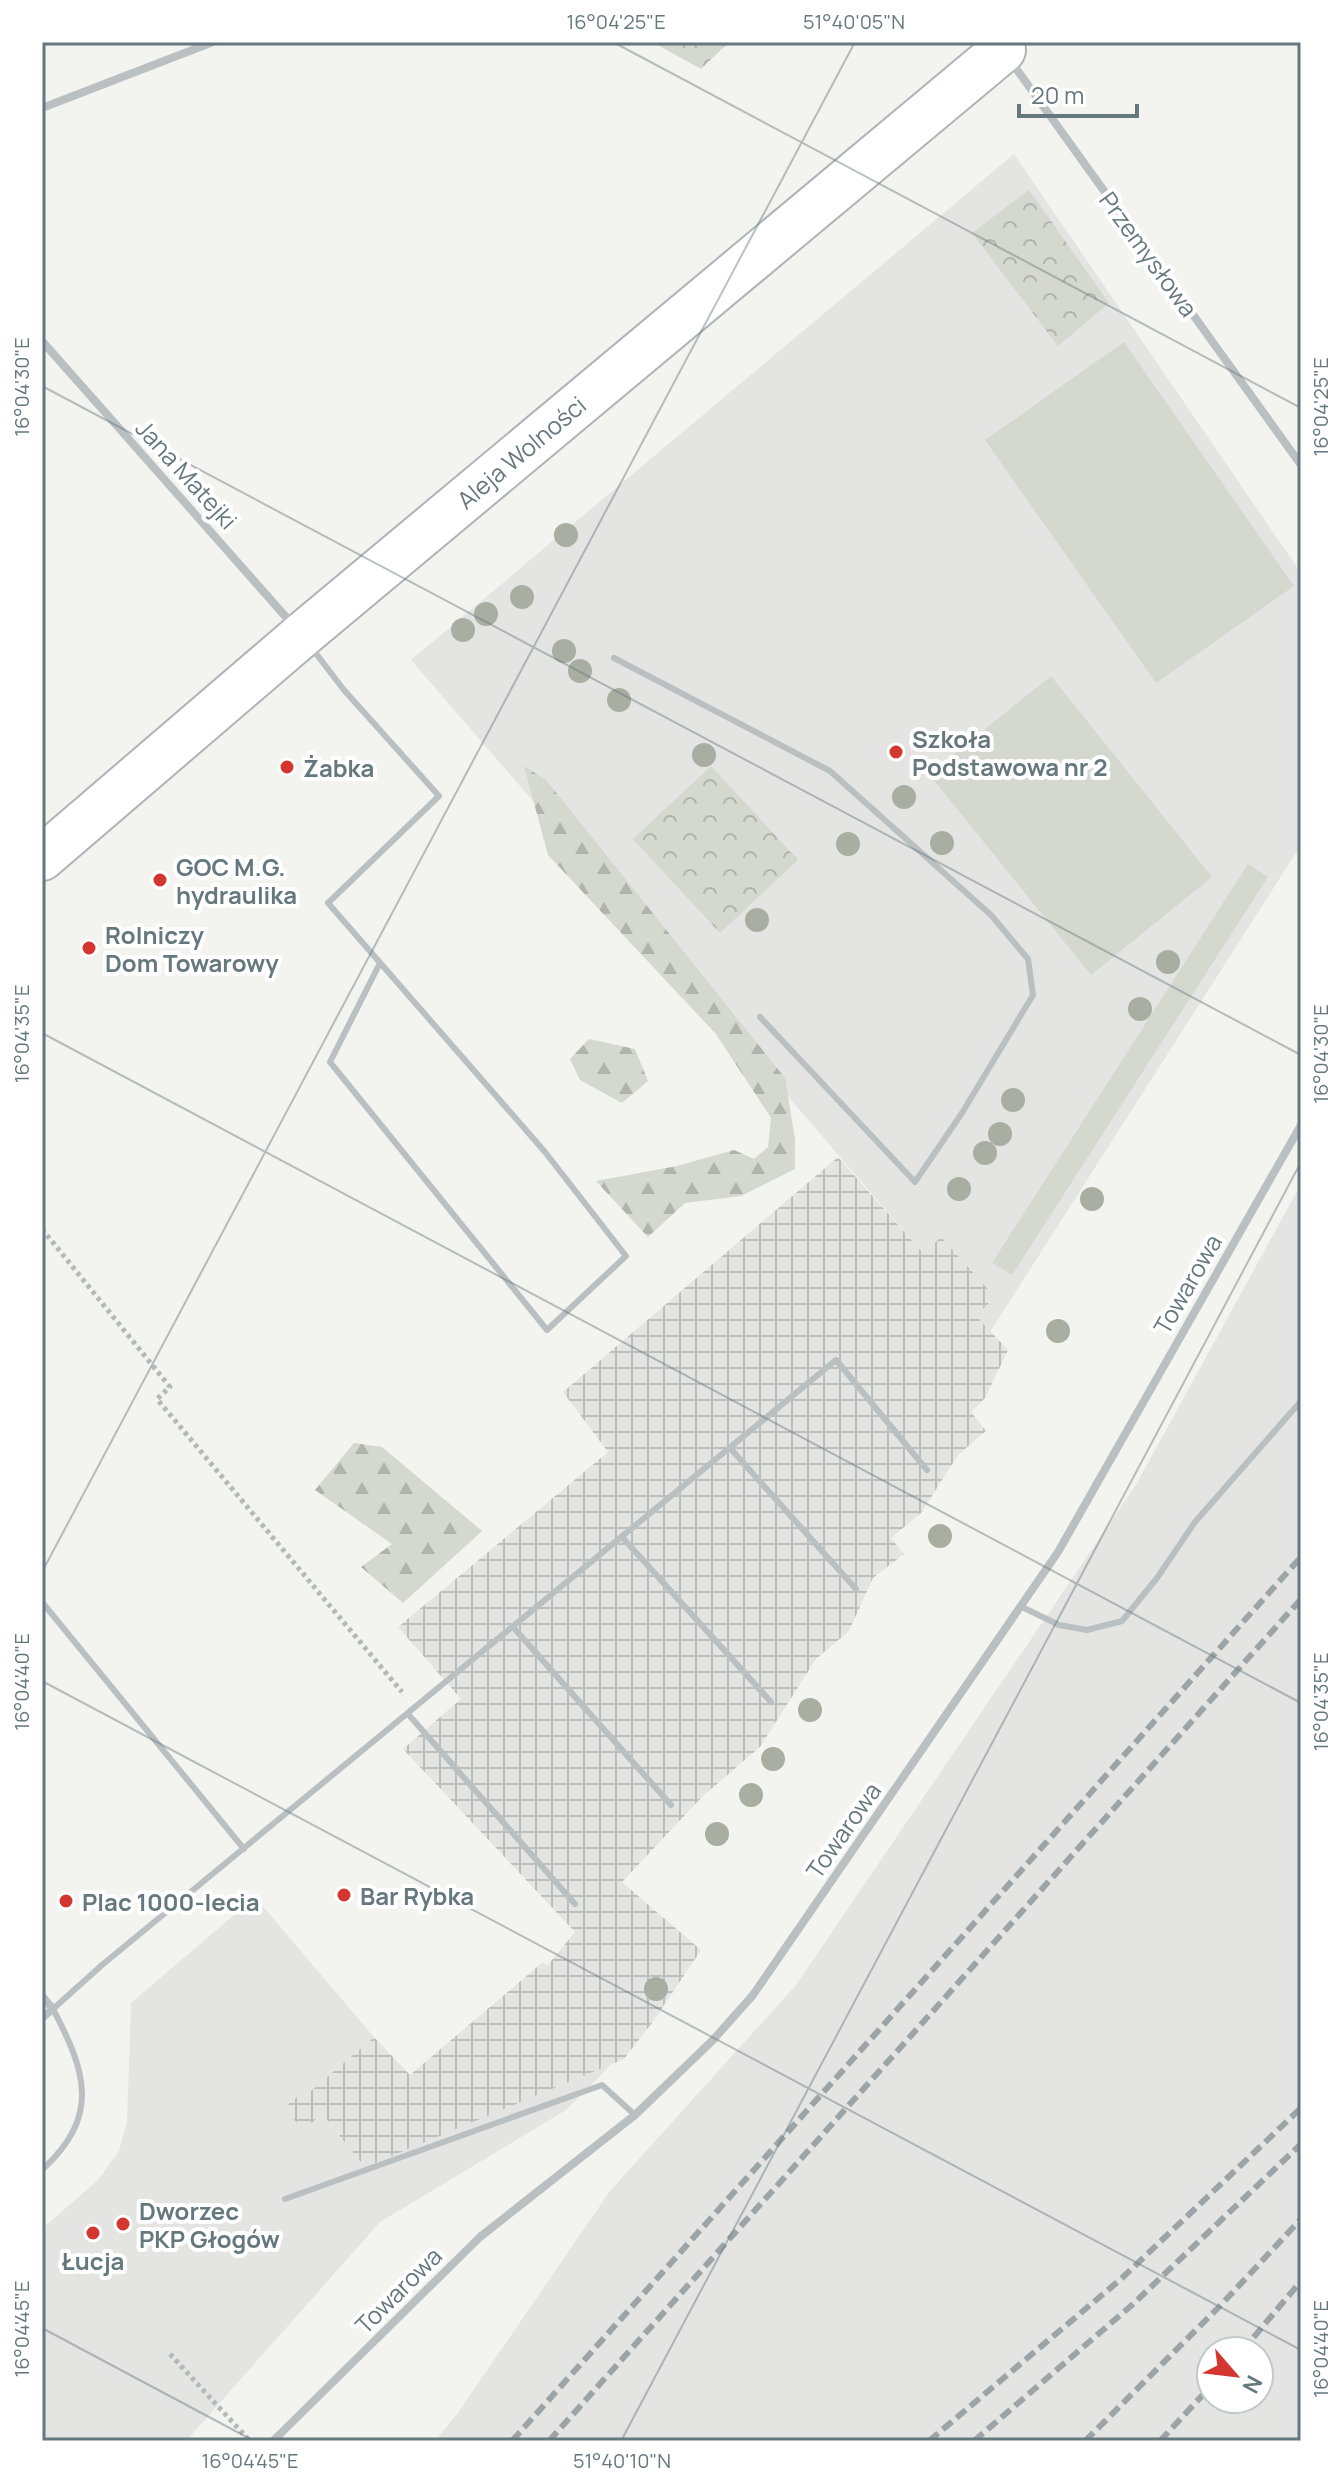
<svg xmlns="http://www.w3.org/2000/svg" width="1343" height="2483" font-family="Manrope,sans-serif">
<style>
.built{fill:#e4e4e3;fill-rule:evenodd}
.industrial{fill:url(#industrial-grid)}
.green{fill:#d4d8cf}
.forest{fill:url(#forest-firs)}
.park{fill:url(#park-crowns)}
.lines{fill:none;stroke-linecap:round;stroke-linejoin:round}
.secondary-casing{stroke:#adb4b6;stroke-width:48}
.path{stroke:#b4b8b9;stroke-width:5;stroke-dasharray:4 4;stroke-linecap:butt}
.lane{stroke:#babfc1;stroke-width:6}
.street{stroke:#babfc1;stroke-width:8}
.secondary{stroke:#fff;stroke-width:44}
.rail{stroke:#9ca4a7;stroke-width:6;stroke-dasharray:12 6;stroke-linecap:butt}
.tree{fill:#a8aea2}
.ticks{fill:none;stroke:#65787e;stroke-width:2;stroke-opacity:0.45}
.poi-dot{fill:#d4352f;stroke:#fff;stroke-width:3}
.labels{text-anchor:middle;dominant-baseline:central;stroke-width:8;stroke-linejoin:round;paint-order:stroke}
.street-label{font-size:24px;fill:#65787e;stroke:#fff}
.poi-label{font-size:24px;font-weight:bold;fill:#65787e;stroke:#fff;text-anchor:start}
.neatline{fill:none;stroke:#65787e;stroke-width:3}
.ticks-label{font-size:20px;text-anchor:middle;fill:#65787e}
</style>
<defs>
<pattern id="industrial-grid" width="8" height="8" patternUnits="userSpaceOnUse" patternTransform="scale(2)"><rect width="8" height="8" fill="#e4e4e3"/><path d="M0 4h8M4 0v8" fill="none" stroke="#bcbebd"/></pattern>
<pattern id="forest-firs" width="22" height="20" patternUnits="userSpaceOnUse" patternTransform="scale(2)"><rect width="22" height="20" fill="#d4d8cf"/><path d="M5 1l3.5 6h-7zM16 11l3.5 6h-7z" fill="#b0b4ad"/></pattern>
<pattern id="park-crowns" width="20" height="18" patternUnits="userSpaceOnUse" patternTransform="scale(2)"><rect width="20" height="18" fill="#d4d8cf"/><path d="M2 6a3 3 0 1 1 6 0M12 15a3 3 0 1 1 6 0" fill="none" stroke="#b0b4ad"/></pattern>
</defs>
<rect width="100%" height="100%" fill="#f3f3ef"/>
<!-- built -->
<path class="built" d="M1014,154L1301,573V845L990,1332L975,1315L994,1297L941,1237L923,1253L411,660Z
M1301,1184V2441H435L457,2414L610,2191L796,1985L1137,1483ZM1211,2351H1259V2399H1211Z
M255,1897L374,2037L306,2095L303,2092L365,2166L612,2064L566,2110L380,2222L186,2441H42V2229L98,2180L119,2151L127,2122L131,2003Z"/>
<!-- industrial -->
<path class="industrial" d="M838,1157L923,1253L941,1237L995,1297L976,1316L1008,1350L985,1398L971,1412L986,1431L958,1455L921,1513L891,1538L904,1554L873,1578L849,1631L816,1659L760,1747L702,1797L622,1882L701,1950L652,2023L624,2059L365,2167L322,2114L303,2130L284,2108L303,2092L306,2095L374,2037L410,2075L543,1962L547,1966L575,1932L403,1749L461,1699L398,1627L608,1452L563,1392Z"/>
<!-- green -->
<path class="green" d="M1124,342L1294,586L1156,683L985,440Z
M1051,676L1212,877L1091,975L929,774Z
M1248,864L1268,877L1012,1275L992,1263Z"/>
<!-- forest -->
<path class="forest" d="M524,766L546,780L785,1078L795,1139V1169L741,1196L685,1203L648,1237L596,1181L677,1166L734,1150L754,1159L768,1147L771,1118L716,1034L548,855Z
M589,1039L635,1049L648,1081L622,1103L580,1080L570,1059Z
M354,1443L382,1447L482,1531L403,1603L361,1567L392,1544L315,1490Z"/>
<!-- park -->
<path class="park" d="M652,42H729L701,69Z
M1029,190L1109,303L1058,346L972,233Z
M711,766L798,860L720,933L633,839Z"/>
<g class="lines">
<defs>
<path id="secondary" d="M42,858L302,635L1003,50L997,42"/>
</defs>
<!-- secondary casing -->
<use href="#secondary" class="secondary-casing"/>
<!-- path -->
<path class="path" d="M42,1229L170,1387L157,1399L402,1692
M170,2354L249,2440"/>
<!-- lane -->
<path class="lane" d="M311,647L344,690L439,796L328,903L545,1152L626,1256L547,1330L330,1062L380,963
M614,658L830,771L991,915L1028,959L1033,995L962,1113L915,1182L760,1017
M730,1448L856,1589
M622,1537L771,1702
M42,1602L244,1849
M1022,1607L1059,1625L1087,1630L1122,1621L1157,1578L1195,1522L1301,1401
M513,1627L671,1805
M408,1714L575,1904
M42,2170C101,2116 86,2072 53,2009L102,1965L836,1360L927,1470
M285,2199L602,2085L635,2115"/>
<!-- street -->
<path class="street" d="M1010,60L1301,465
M42,108L213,42
M42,341L293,625
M42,1996L53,2009L42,2018
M273,2441L480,2237L635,2115L713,2040L753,1995L1058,1552L1301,1125"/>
<!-- secondary -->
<use href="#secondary" class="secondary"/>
<!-- rail -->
<path class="rail" d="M1242,2351L1301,2281
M512,2441L1301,1557
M549,2441L1301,1599
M929,2441L1121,2279L1301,2108
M974,2441L1132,2305L1301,2144
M1085,2441L1220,2306L1301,2219
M1160,2441L1211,2386"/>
</g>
<!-- trees -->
<g class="tree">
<circle cx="566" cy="535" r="12"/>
<circle cx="522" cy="597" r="12"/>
<circle cx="486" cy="614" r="12"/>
<circle cx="463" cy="630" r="12"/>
<circle cx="564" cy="651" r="12"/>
<circle cx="580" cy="671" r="12"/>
<circle cx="619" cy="700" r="12"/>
<circle cx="704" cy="755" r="12"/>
<circle cx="904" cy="797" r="12"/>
<circle cx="942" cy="843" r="12"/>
<circle cx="848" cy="844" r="12"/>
<circle cx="757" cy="920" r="12"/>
<circle cx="1168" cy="962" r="12"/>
<circle cx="1140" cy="1009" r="12"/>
<circle cx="1013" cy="1100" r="12"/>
<circle cx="1000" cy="1134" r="12"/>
<circle cx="985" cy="1153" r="12"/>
<circle cx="959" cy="1189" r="12"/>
<circle cx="1092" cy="1199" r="12"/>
<circle cx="1058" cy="1331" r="12"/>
<circle cx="940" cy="1536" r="12"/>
<circle cx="810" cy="1710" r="12"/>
<circle cx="773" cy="1759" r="12"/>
<circle cx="751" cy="1795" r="12"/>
<circle cx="717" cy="1834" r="12"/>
<circle cx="656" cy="1989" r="12"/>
</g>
<!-- ticks -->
<path class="ticks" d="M613,42L1301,408M42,386L1301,1055M42,1033L1301,1703M42,1572L855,42M42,1681L1301,2350M42,2328L254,2441M621,2441L1301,1162"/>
<!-- markers -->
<g class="poi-dot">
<circle cx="896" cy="752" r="8"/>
<circle cx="287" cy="767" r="8"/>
<circle cx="160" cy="880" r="8"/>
<circle cx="89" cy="948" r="8"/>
<circle cx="344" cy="1895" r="8"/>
<circle cx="66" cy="1901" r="8"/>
<circle cx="123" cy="2224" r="8"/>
<circle cx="93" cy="2233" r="8"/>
</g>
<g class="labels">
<!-- street labels -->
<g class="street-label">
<text transform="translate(1149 254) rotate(54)">Przemysłowa</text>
<text transform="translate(521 452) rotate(-40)">Aleja Wolności</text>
<text transform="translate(187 474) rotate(48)">Jana Matejki</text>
<text transform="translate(1187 1284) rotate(-60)">Towarowa</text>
<text transform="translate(843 1830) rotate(-55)">Towarowa</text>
<text transform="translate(398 2290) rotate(-45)">Towarowa</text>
</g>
<!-- poi labels -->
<g class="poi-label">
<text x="912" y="738">Szkoła<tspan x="912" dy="28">Podstawowa nr 2</tspan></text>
<text x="303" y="767">Żabka</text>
<text x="176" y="866">GOC M.G.<tspan x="176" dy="28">hydraulika</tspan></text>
<text x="105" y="934">Rolniczy<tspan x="105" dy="28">Dom Towarowy</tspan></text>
<text x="360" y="1895">Bar Rybka</text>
<text x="82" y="1901">Plac 1000-lecia</text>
<text x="139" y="2210">Dworzec<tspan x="139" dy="28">PKP Głogów</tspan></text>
<text x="93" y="2260" text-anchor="middle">Łucja</text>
</g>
</g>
<!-- border -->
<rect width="1343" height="2483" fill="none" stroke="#ffffff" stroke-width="88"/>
<!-- north arrow -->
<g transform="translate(1235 2375) rotate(118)"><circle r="38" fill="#ffffff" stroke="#c1c9cb" stroke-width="2"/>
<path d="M0-6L14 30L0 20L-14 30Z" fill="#d4352f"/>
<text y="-12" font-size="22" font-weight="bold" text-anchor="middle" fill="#65787e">N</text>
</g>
<!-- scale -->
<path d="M1019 104v12h118v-12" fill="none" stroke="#65787e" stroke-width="4"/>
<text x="1031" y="104" font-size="24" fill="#65787e" stroke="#ffffff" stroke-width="6" paint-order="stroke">20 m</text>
<rect x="44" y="44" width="1255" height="2395" class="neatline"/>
<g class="ticks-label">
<text x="616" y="29">16°04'25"E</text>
<text x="854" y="29">51°40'05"N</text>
<text transform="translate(22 387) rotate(-90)" y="7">16°04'30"E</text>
<text transform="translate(1321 407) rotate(-90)" y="7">16°04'25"E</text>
<text transform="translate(22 1034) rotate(-90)" y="7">16°04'35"E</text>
<text transform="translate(1321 1054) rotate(-90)" y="7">16°04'30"E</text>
<text transform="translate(22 1682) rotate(-90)" y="7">16°04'40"E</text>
<text transform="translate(1321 1702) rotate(-90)" y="7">16°04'35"E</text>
<text transform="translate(22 2329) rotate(-90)" y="7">16°04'45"E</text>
<text transform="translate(1321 2349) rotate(-90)" y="7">16°04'40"E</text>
<text x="250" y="2468">16°04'45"E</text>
<text x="622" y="2468">51°40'10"N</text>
</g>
</svg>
